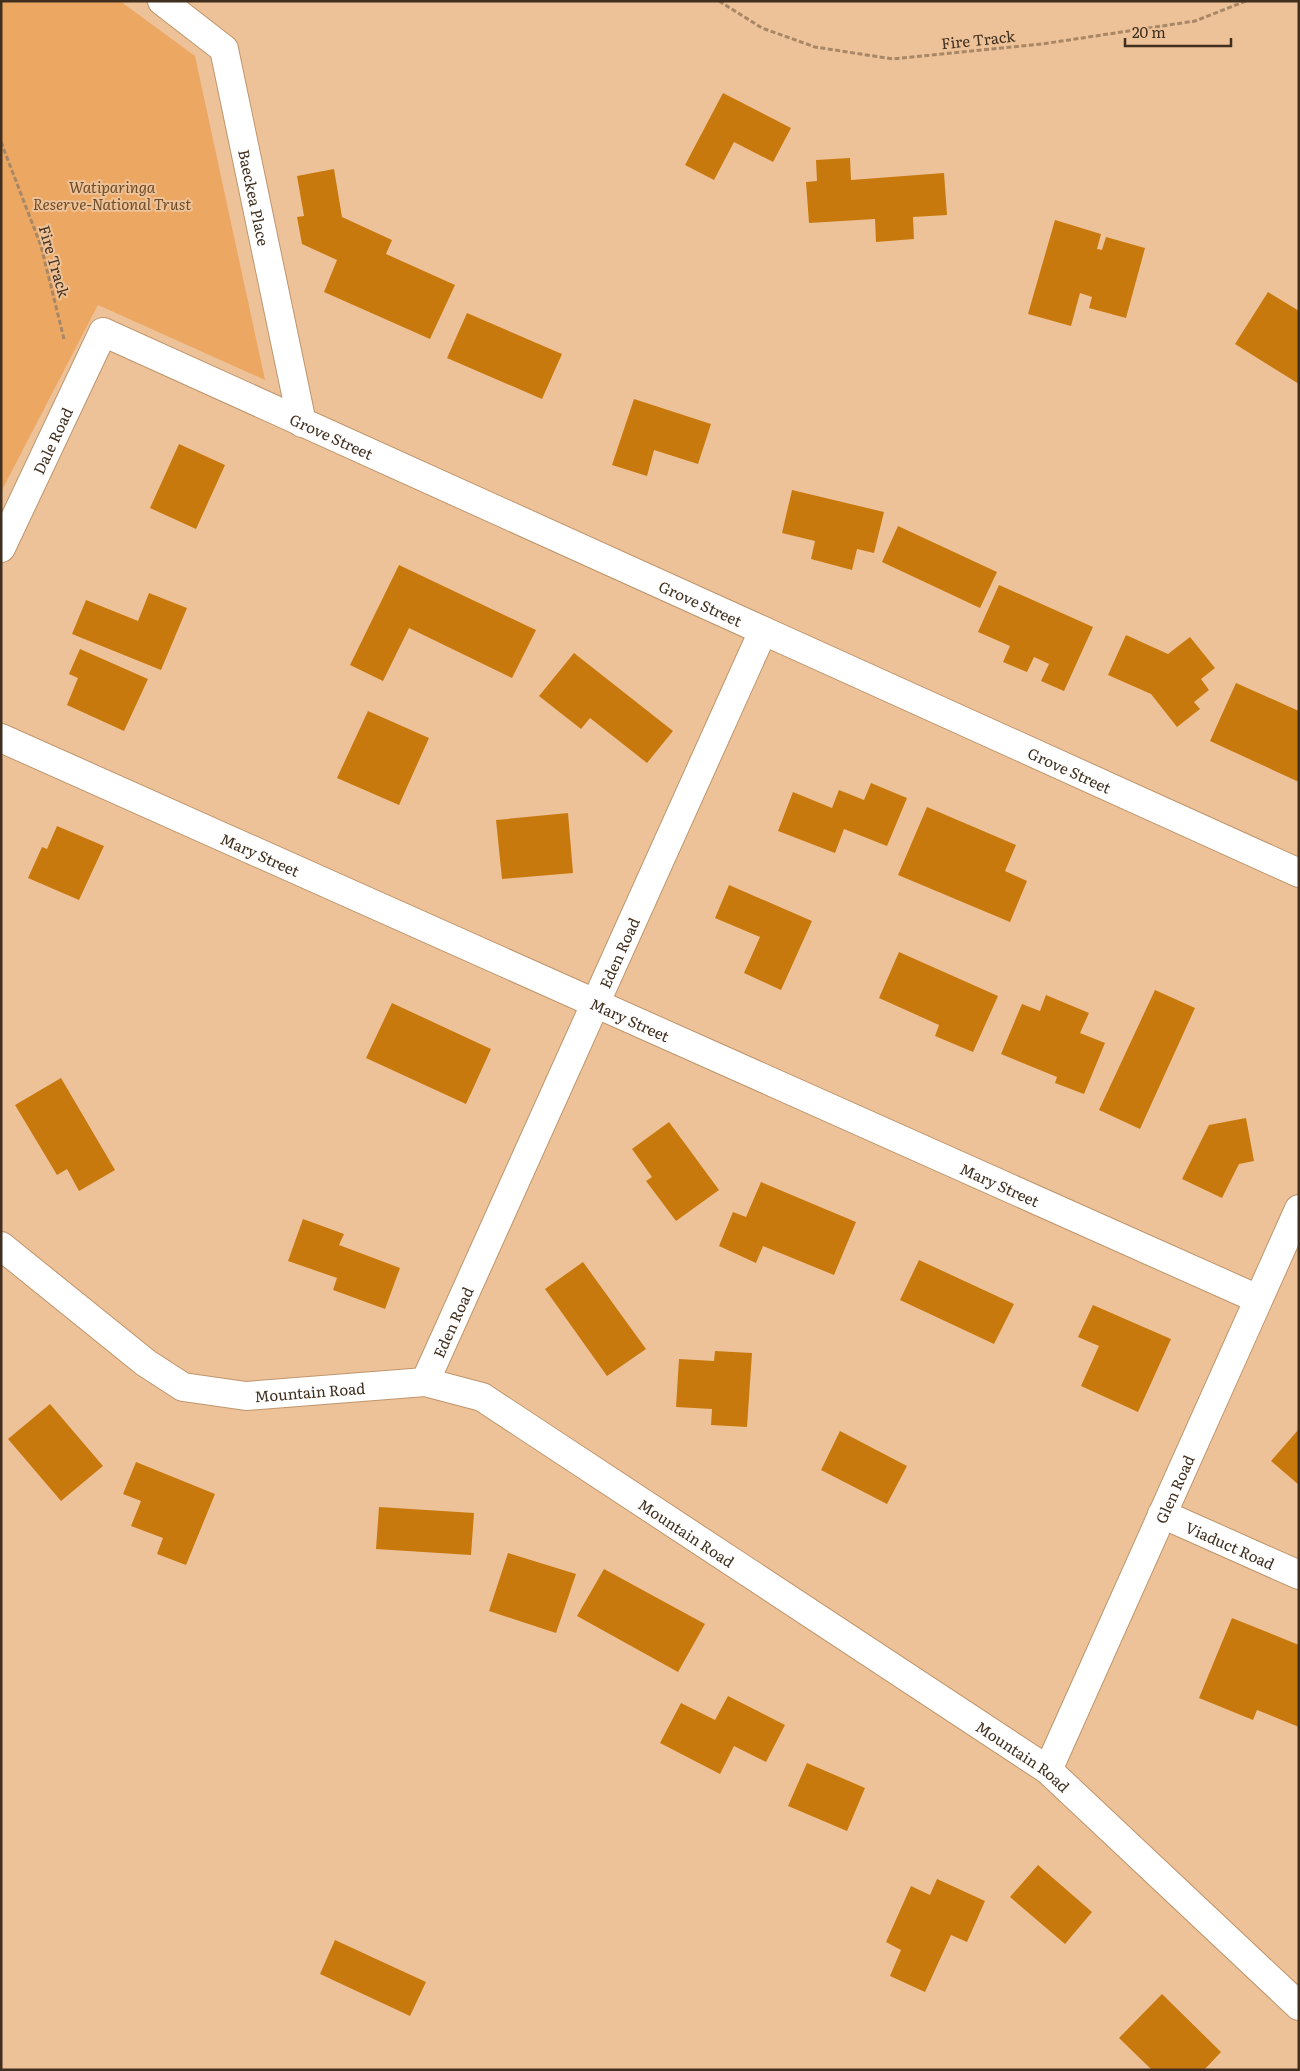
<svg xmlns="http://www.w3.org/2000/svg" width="1300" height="2071" font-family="Literata,serif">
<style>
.green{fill:#eca863}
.building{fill:#c8790d}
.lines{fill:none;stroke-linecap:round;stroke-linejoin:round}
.street-casing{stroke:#bf956c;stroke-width:30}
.path{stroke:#a88767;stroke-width:3;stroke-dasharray:5 2.5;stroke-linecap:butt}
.street{stroke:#fff;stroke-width:28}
.labels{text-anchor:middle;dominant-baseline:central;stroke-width:4;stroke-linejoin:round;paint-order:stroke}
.street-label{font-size:15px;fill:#402f1e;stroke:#eec298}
.park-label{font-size:15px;font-style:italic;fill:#6e4c28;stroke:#eec298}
</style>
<rect width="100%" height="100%" fill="#eec298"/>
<!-- green -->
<path class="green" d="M1,1H120L195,56L265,380L98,305L1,492Z"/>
<!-- building -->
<path class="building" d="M723,93L791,128L773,162L734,142L714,180L685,165Z
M850,158L851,180L944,173L947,215L913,217L914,239L876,242L875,219L809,223L806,182L817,181L816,160Z
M334,169L342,217L392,240L386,254L455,285L430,339L324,292L337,260L302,244L297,217L304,216L297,176Z
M1055,220L1101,234L1097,249L1102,250L1106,237L1145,248L1126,318L1089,308L1092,297L1080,293L1071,326L1028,314Z
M1268,292L1299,311V384L1235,344Z
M467,313L562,354L542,399L447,358Z
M634,399L711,424L698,464L654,450L647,476L612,465Z
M179,444L225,465L196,529L150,508Z
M792,490L884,512L874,553L857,549L852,570L811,559L815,541L782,533Z
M898,526L997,572L980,608L882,562Z
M399,565L536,630L512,678L409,628L383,681L350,665Z
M999,585L1093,627L1064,691L1041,681L1049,664L1034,657L1027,672L1003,662L1010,646L978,632Z
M149,593L187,608L161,670L72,634L86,600L138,621Z
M1126,635L1168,654L1190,637L1215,668L1201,679L1209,690L1194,702L1200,709L1177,727L1151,694L1108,675Z
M80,649L148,679L124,731L67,705L78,678L69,674Z
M574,653L673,731L647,763L590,718L581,729L539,696Z
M1236,683L1299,711V782L1210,741Z
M368,711L429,738L399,805L337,778Z
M871,783L907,798L887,846L844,829L835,853L778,831L793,792L832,808L839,790L864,800Z
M927,807L1016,845L1005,871L1027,881L1010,922L898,875Z
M568,813L573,873L502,879L496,820Z
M57,826L104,846L79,900L28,878L42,847L47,849Z
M729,885L812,921L781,990L744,973L760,937L715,918Z
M899,952L998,996L973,1052L935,1036L939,1025L879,998Z
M1155,990L1195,1008L1140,1129L1099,1110Z
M1046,995L1089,1013L1080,1033L1105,1043L1084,1094L1055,1083L1057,1077L1001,1054L1022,1004L1040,1011Z
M392,1003L491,1049L466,1104L366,1058Z
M61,1078L115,1170L79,1191L67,1169L57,1175L15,1105Z
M1246,1118L1254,1161L1239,1164L1222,1198L1182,1179L1209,1125Z
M669,1122L719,1190L676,1221L646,1181L652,1177L632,1149Z
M761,1182L856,1222L834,1275L763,1246L756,1263L719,1246L733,1212L746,1217Z
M303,1219L344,1234L339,1245L400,1268L385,1309L333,1290L337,1278L288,1261Z
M919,1260L1014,1304L994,1344L900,1300Z
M583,1262L646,1349L607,1376L545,1289Z
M1093,1305L1171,1339L1138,1412L1081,1386L1099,1346L1078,1337Z
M715,1351L752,1353L747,1427L711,1425L712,1409L676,1407L679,1359L714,1361Z
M50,1404L103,1466L61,1501L8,1439Z
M1299,1429V1485L1271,1461Z
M840,1431L907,1466L887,1504L821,1470Z
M136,1462L215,1494L186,1565L157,1554L163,1538L131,1526L141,1501L123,1494Z
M379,1507L474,1513L471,1555L376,1549Z
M508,1553L576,1574L556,1633L489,1611Z
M604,1569L705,1624L678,1672L577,1616Z
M1232,1618L1299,1645V1727L1257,1710L1253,1720L1199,1698Z
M728,1696L785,1725L766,1762L734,1746L720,1774L660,1743L681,1703L715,1720Z
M807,1763L865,1788L847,1831L788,1806Z
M1038,1865L1092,1912L1065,1944L1010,1897Z
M937,1879L985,1901L967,1942L951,1935L925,1992L890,1976L901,1950L886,1942L911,1886L930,1895Z
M335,1940L426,1982L410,2016L320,1974Z
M1162,1994L1221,2052L1204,2070H1152L1119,2038Z"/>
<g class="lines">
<defs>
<g id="street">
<path id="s1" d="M162,1L224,49L302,423"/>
<path id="s2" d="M1,548L103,332L1299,873"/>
<path id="s3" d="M1,738L1258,1299"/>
<path id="s4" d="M1,1246L146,1363L183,1387L246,1396L425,1382L482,1397L1048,1770L1299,2006"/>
<path id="s5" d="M425,1382L763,631"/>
<path id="s6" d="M1162,1514L1299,1575"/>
<path id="s7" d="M1048,1770L1299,1209"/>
</g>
</defs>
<!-- street casing -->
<use href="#street" class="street-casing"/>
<!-- path -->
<path class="path" d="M719,1L762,28L815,47L893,59L1042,44L1195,21L1246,1
M1,142L41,246L64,339"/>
<!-- street -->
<use href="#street" class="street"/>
</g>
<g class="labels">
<!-- street labels -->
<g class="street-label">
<text transform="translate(978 39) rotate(-6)">Fire Track</text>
<text stroke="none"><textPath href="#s1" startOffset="230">Baeckea Place</textPath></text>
<text transform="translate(55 261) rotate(74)">Fire Track</text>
<text stroke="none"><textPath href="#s2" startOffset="490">Grove Street</textPath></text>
<text stroke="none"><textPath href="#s2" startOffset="119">Dale Road</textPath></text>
<text stroke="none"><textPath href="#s2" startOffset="895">Grove Street</textPath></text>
<text stroke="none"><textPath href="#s2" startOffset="1300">Grove Street</textPath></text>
<text stroke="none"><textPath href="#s3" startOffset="284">Mary Street</textPath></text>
<text stroke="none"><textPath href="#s5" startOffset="471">Eden Road</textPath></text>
<text stroke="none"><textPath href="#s3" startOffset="689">Mary Street</textPath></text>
<text stroke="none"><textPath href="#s3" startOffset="1094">Mary Street</textPath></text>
<text stroke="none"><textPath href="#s5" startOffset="66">Eden Road</textPath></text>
<text stroke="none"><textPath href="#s4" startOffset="358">Mountain Road</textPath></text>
<text stroke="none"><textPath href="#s7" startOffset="308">Glen Road</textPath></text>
<text stroke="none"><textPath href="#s4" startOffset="778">Mountain Road</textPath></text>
<text stroke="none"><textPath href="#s6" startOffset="75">Viaduct Road</textPath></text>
<text stroke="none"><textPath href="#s4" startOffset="1182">Mountain Road</textPath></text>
</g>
<!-- park labels -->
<g class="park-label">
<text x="112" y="186">Watiparinga<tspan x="112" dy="17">Reserve-National Trust</tspan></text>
</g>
</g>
<!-- border -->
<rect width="1300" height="2071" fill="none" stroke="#402f1e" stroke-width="5"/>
<!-- scale -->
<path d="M1125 38v8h106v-8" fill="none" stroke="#402f1e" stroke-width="2.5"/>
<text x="1132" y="38" font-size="15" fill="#402f1e" stroke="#eec298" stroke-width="4" paint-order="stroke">20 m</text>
</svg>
